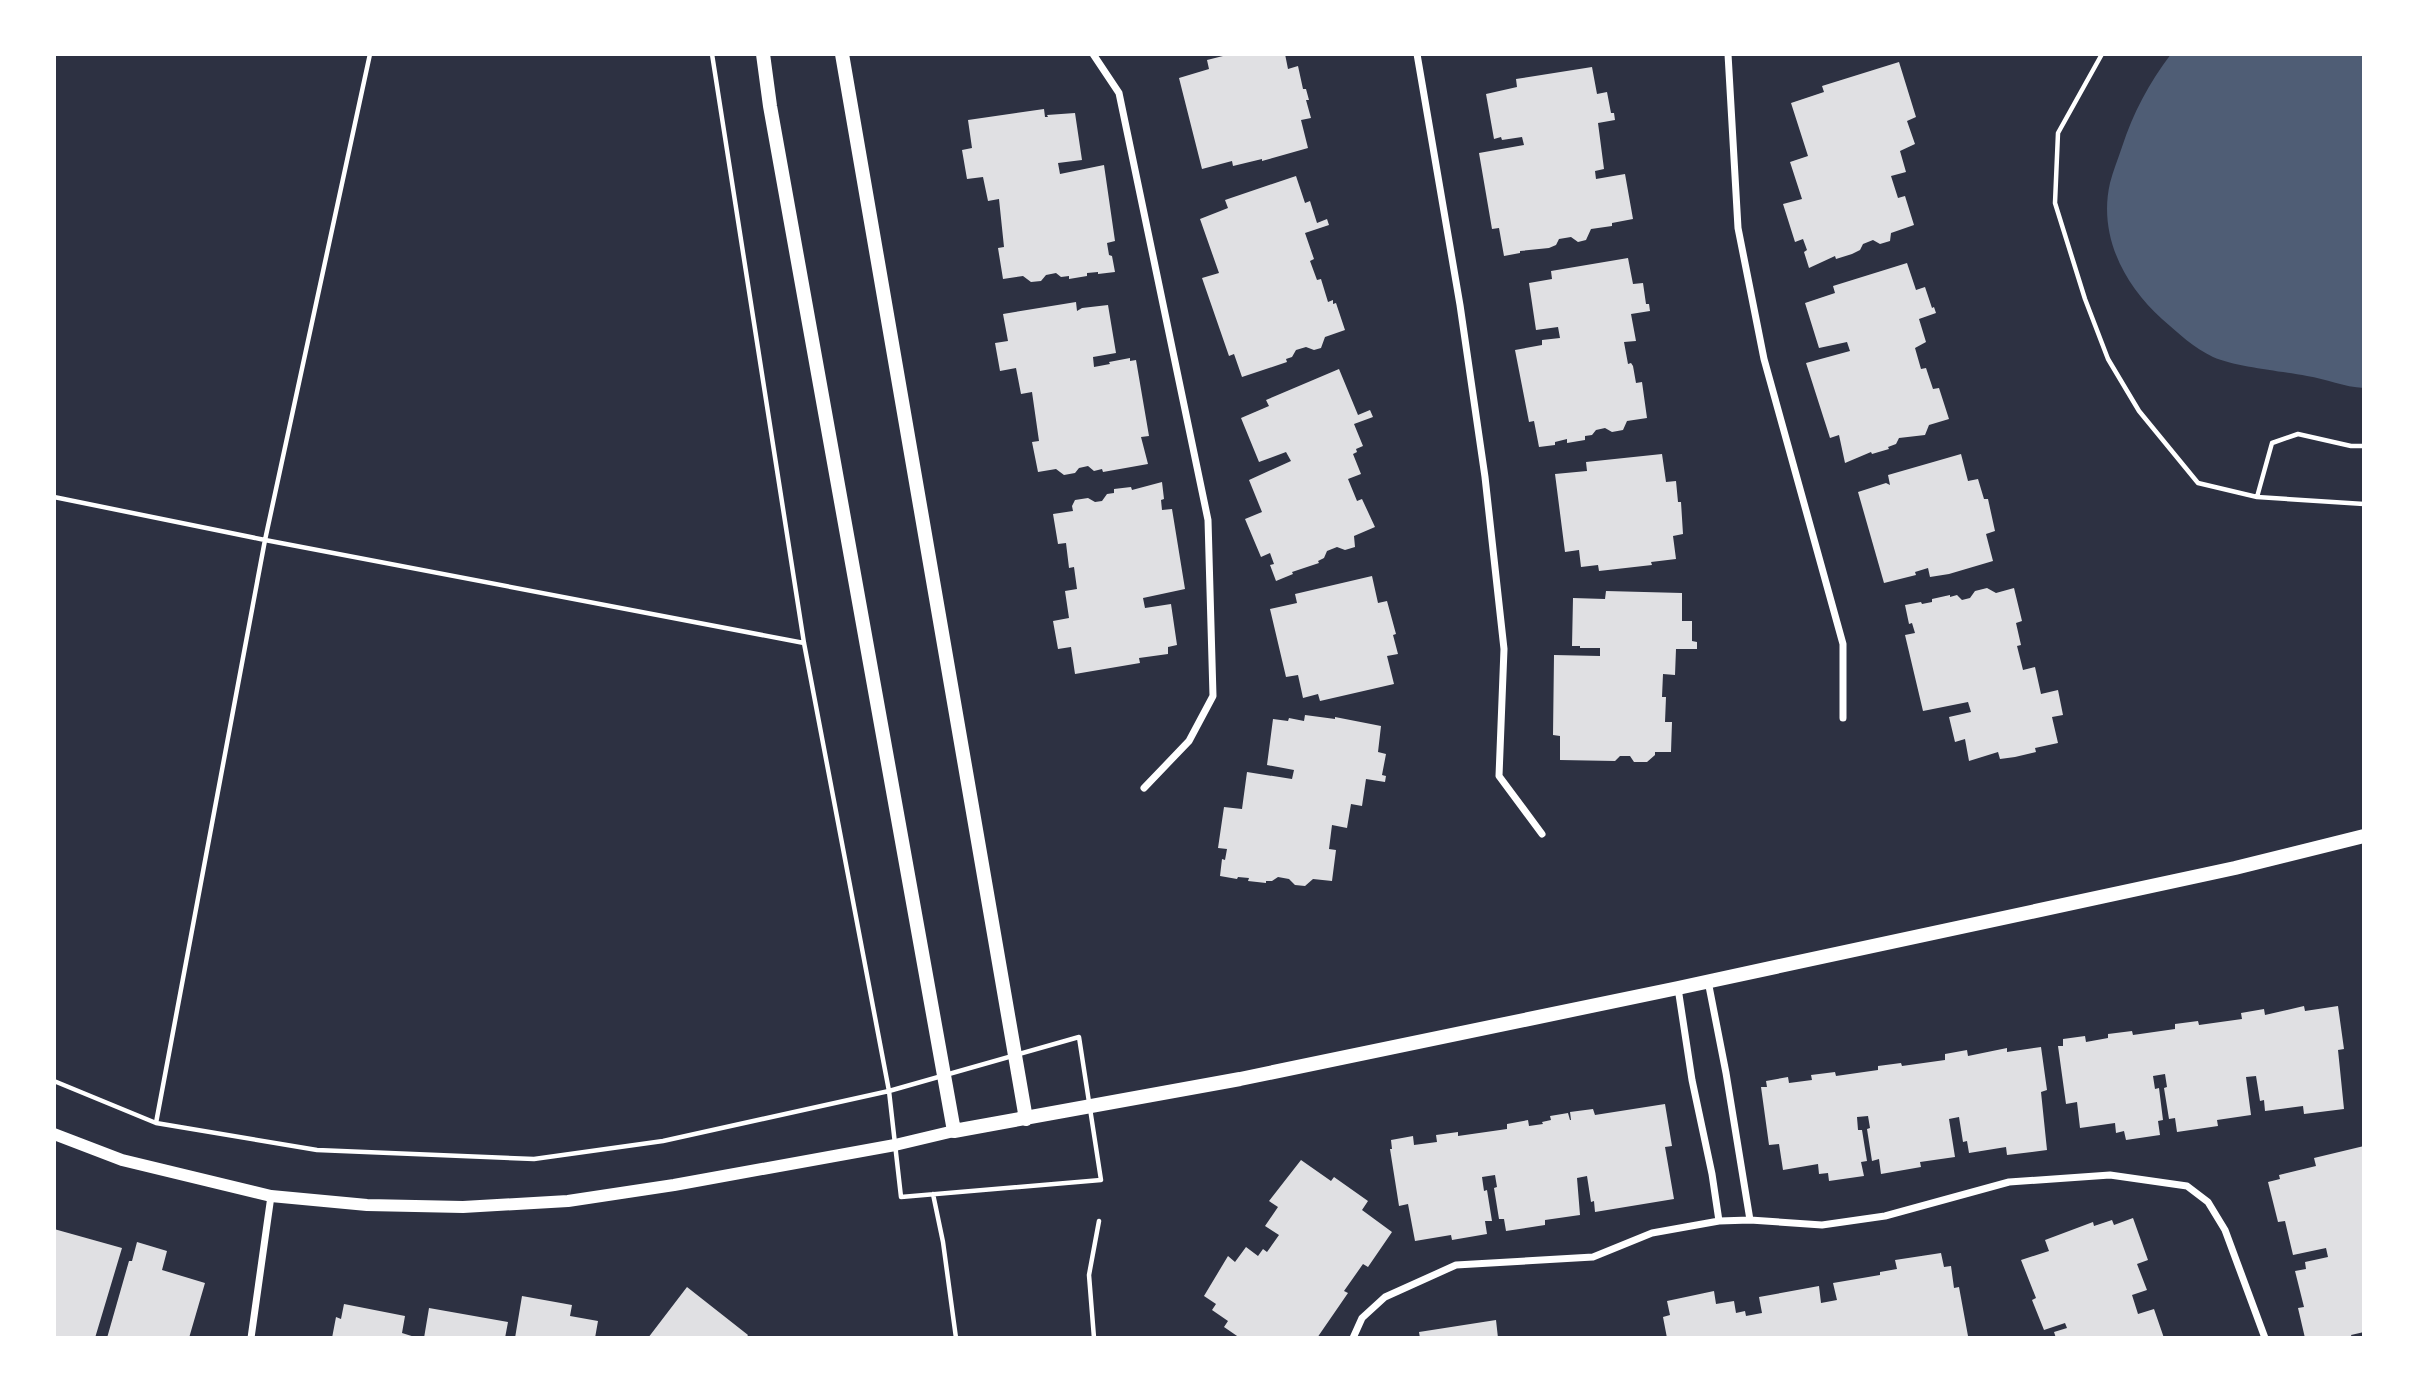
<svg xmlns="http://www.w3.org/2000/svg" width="2418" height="1392" font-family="Lato,sans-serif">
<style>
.water{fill:#4f5d75}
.building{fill:#e0e0e3}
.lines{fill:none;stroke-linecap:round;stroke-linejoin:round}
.path{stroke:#fff;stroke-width:4.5}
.minor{stroke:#fff;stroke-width:7}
.tertiary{stroke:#fff;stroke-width:12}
.secondary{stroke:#fff;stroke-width:14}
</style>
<rect width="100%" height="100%" fill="#2d3142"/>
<!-- water -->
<path class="water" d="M2171,54H2364V388C2344,387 2326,379 2307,376C2281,371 2236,367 2213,357C2194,348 2178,333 2162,319C2124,285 2098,235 2110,183C2113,171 2118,159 2122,147C2133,113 2149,83 2171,54Z"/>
<!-- building -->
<path class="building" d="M1231,54H1285L1288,69L1298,66L1303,89H1306L1309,100H1306L1311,118L1301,120L1308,148L1262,161V159L1233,166L1232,161L1202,169L1179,78L1209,69L1207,60Z
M1899,62L1916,117L1907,121L1915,144L1900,151L1906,172L1891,176L1898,198L1905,196L1914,225L1891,233L1890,241L1880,244L1873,240L1863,244L1860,250L1852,254L1836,259L1835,256L1809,268L1804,252L1807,250L1803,239L1795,242L1783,204L1802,199L1790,162L1808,156L1791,103L1824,92L1822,86Z
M1592,67L1597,94L1607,92L1611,113H1614L1615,120L1598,123L1604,169L1595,171L1596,179L1625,174L1633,219L1612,223V226L1591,229L1586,240L1578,242L1571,237L1559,239L1556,245L1549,248L1520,251V253L1504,256L1499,228L1492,229L1479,153L1524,145L1522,137L1502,140L1501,137L1494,139L1486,94L1517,87L1516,79Z
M1044,109L1045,117H1048L1047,115L1075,113L1082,160L1058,163L1060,174L1104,165L1115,241L1107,243L1109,255L1112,256L1115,272L1098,274V272L1087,273V276L1069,279V276L1061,277L1056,273L1046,275L1041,281L1031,282L1023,276L1003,279L998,248L1004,247L999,199L988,201L983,177L967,179L962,150L972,148L968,120Z
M1296,176L1305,203L1310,201L1317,223L1327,219L1329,225L1305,233L1314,259L1310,261L1317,280L1321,279L1328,302L1333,300V304L1336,303L1345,330L1325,337L1321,348L1314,350L1306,347L1296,350L1292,357L1286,359L1287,362L1242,377L1234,354L1229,356L1202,278L1219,273L1200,219L1228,208L1225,200Z
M1628,258L1633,284L1643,283L1646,304H1649L1650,311L1631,314L1636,341L1624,342L1628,364L1631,363L1633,366L1636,383L1642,382L1647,418L1627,421L1623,430L1612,432L1605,428L1596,430L1592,435L1585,436V440L1567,443V439L1555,442V445L1539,447L1534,421L1529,422L1515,350L1542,345V340L1560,338L1558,327L1536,330L1529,283L1552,279L1551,271Z
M1907,263L1916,290L1925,287L1932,308L1934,307L1936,313L1919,319L1926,342L1915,348L1921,369L1926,368L1933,389L1939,388L1949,419L1929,425L1925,435L1899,438L1896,444L1888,447L1889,449L1872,454L1871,452L1845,463L1839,435L1830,438L1806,363L1850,351L1847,342L1819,348L1805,303L1835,293L1833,286Z
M1076,302L1077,311L1082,308L1108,305L1116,353L1093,357L1094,367L1110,364L1109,362L1130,358V361L1136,360L1149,436L1141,437L1148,464L1103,472L1102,469L1094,471L1088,466L1079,468L1075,473L1064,475L1056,469L1038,472L1032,442L1039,441L1032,392L1021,394L1016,368L1000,371L995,343L1008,341L1003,314Z
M1339,369L1358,415L1370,410L1373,417L1354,424L1363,446L1356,449L1357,452L1353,454L1361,474L1348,479L1357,501L1362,499L1375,527L1354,536L1355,547L1345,550L1337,547L1327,551L1324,558L1318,561L1319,563L1292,572L1293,574L1276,581L1270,565L1274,564L1270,553L1261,557L1245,519L1262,512L1249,480L1291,461L1286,452L1259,462L1241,418L1269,406L1266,400Z
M1662,454L1666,482L1676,481L1678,502H1681L1683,534L1673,536L1676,559L1651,562L1652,565L1599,571L1598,565L1581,567L1579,550L1565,552L1555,474L1587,471L1586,462Z
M1961,454L1968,481L1978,479L1984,499H1988L1995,531L1986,534L1993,561L1949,574L1930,577L1928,568L1915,572L1916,575L1884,583L1858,492L1886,483L1890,485L1888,475Z
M1162,482L1164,499L1161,500L1162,510L1172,509L1185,589L1143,598L1145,608L1171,604L1177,645L1168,647V654L1139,658L1140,663L1075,674L1071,647L1058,649L1053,621L1069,618L1065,591L1077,589L1074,567L1069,568L1066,543L1058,544L1053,514L1073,511L1072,506L1075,500L1088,498L1095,502L1102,501L1107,494L1114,493V489L1131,487L1132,490Z
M1372,576L1378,603L1387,601L1396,634L1393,635L1398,654L1387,656L1394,684L1320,701L1318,694L1303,698L1298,675L1286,677L1270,609L1297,603L1295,594Z
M1987,588L1996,593L2014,588L2022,621L2016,623L2021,645L2017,646L2023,670L2035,667L2041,694L2058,690L2063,715L2052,717L2058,743L2035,748L2036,752L2015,757L2000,759L1998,752L1969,761L1965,739L1955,742L1949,717L1971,712L1968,702L1923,711L1905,635L1915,633L1912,623L1909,624L1905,605L1921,602L1922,604L1932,602V599L1950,595V597L1957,595L1962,600L1970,598L1975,591Z
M1606,591L1682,593V621H1692V641L1697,642V649H1676L1675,675L1663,674L1662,697H1666L1665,722H1672L1671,752H1655V755L1647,762H1634L1630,756H1620L1615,761L1560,760V736L1553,735L1554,655L1600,656V648H1580V646H1572L1573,598L1605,599Z
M1305,715L1335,719V717L1381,726L1378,752L1386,754L1382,775L1386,776L1385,782L1366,779L1362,806L1351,804L1347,828L1332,825L1329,849L1336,850L1332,881L1313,879L1305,886L1295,885L1289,879L1278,877L1272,881H1266V883L1248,881L1249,878L1238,877L1237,879L1220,876L1222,859L1225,860L1227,849L1218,848L1224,807L1242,809L1247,772L1292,779L1294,770L1267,765L1273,719L1288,721L1289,718L1304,721Z
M2304,1006L2305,1011L2338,1006L2344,1049L2338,1050L2344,1109L2304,1114L2303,1106L2265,1111L2264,1100L2260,1101L2256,1076L2246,1077L2251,1115L2217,1120L2218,1126L2177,1132L2175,1118L2169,1119L2164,1088L2167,1087L2165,1074L2153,1076L2155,1089L2159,1088L2163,1120L2158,1121L2160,1135L2126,1140L2124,1131L2116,1133L2115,1123L2080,1128L2077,1102L2066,1104L2058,1046H2063V1039L2085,1036L2086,1042L2108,1038V1034L2132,1031L2133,1035L2175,1029V1024L2198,1021L2199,1025L2242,1019L2241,1013L2264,1009L2265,1015Z
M2041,1047L2047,1090L2041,1092L2047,1150L2007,1155L2006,1147L1969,1153L1967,1141L1963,1142L1959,1117L1949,1119L1955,1157L1920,1162L1921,1167L1881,1174L1879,1159L1872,1161L1867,1129L1870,1128L1868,1116L1857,1117L1858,1130H1862L1867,1161L1861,1162L1864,1176L1829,1181L1828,1173L1819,1174L1818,1164L1783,1170L1779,1144L1769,1145L1761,1087H1767L1766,1081L1788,1077L1789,1083L1812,1080L1811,1075L1835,1072L1836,1076L1878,1070V1066L1901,1063L1902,1066L1945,1060V1054L1967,1050L1968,1056L2007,1048V1052Z
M1665,1104L1672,1146L1665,1147L1674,1199L1595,1212L1594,1201L1591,1202L1587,1176L1577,1178L1580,1215L1545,1220V1225L1506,1231L1504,1219H1499L1494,1188L1497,1187L1495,1175L1482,1177L1484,1191L1487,1190L1492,1221H1485L1487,1234L1452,1240L1451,1235L1415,1241L1408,1204L1399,1206L1390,1149H1392L1391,1140L1413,1136L1414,1145L1437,1142L1436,1135L1458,1132V1136L1507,1129V1124L1528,1120L1529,1126L1543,1124L1542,1122L1551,1120L1550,1116L1568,1113L1570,1120H1571L1570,1112L1593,1109L1595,1115Z
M2364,1146V1332L2351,1335L2352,1338H2305L2298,1308L2304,1307L2295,1271L2306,1269L2305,1262L2328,1257L2326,1248L2293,1255L2285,1221L2278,1222L2268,1182L2280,1179L2279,1175L2316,1166L2314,1158Z
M1301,1160L1331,1181L1334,1177L1368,1201L1362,1210L1392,1232L1368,1267L1363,1264L1344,1291L1348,1293L1317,1338H1240L1224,1327L1228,1321L1212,1310L1216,1304L1204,1296L1228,1256L1235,1262L1246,1247L1258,1256L1263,1249L1267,1252L1279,1235L1265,1226L1278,1207L1269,1201Z
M2133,1218L2148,1260L2137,1264L2147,1290L2132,1295L2138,1314L2154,1309L2164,1338H2056L2054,1332L2067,1328L2065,1323L2044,1330L2032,1300L2036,1298L2021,1260L2049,1251L2045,1240L2093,1222L2094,1226L2112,1220L2114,1225Z
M54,1229L122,1248L95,1338H54Z
M137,1242L167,1251L162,1270L205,1283L189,1338H107L129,1261H132Z
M1941,1253L1944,1267L1951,1266L1954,1288L1959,1287L1968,1336L1667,1338L1663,1317L1670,1315L1667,1301L1714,1291L1716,1304L1734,1301L1736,1313L1745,1311L1746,1316L1762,1313L1759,1297L1819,1286L1821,1303L1837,1300L1833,1283L1880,1275V1272L1897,1269L1895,1260Z
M687,1287L748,1335L746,1338H648Z
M522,1296L572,1305L570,1316L598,1321L595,1338H515Z
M344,1304L405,1316L402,1333L418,1338H332L336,1317L341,1319Z
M429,1308L508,1322L505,1338H424Z
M1496,1320L1498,1338H1420L1419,1332Z"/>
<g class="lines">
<!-- path -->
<path class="path" d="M370,54L265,540L156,1123L317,1150L534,1159L663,1141L889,1091L804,643L712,54
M2102,54L2058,133L2055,203L2085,299L2108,359L2139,411L2198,483L2257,497L2364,504
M54,497L265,540L804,643
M2257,497L2272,443L2298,434L2351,446H2364
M1079,1037L1101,1180L901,1197L889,1091Z
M54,1081L156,1123
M933,1194L943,1242L956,1338
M1094,1338L1089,1275L1099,1221"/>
<!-- minor -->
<path class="minor" d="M1093,54L1119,93L1208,520L1213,696L1189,741L1144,788
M1417,54L1460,305L1485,477L1504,649L1499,776L1542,834
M1728,54L1738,228L1764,359L1843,644V718
M1708,981L1726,1073L1750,1220
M1678,988L1692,1080L1712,1174L1719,1221
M251,1338L271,1196
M1353,1338L1362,1318L1385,1297L1456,1265L1593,1257L1652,1233L1719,1221L1750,1220L1822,1225L1885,1216L2009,1182L2110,1175L2187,1186L2208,1202L2225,1230L2265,1338"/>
<!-- tertiary -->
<path class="tertiary" d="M54,1134L122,1160L271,1196L367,1205L463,1207L568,1201L674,1185L895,1145L954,1131"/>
<!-- secondary -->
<path class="secondary" d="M763,54L770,106L954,1131L1240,1079L1678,988L2235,868L2364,836
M842,54L1026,1119"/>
</g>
<!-- border -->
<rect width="2418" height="1392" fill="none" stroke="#ffffff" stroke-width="112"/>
</svg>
